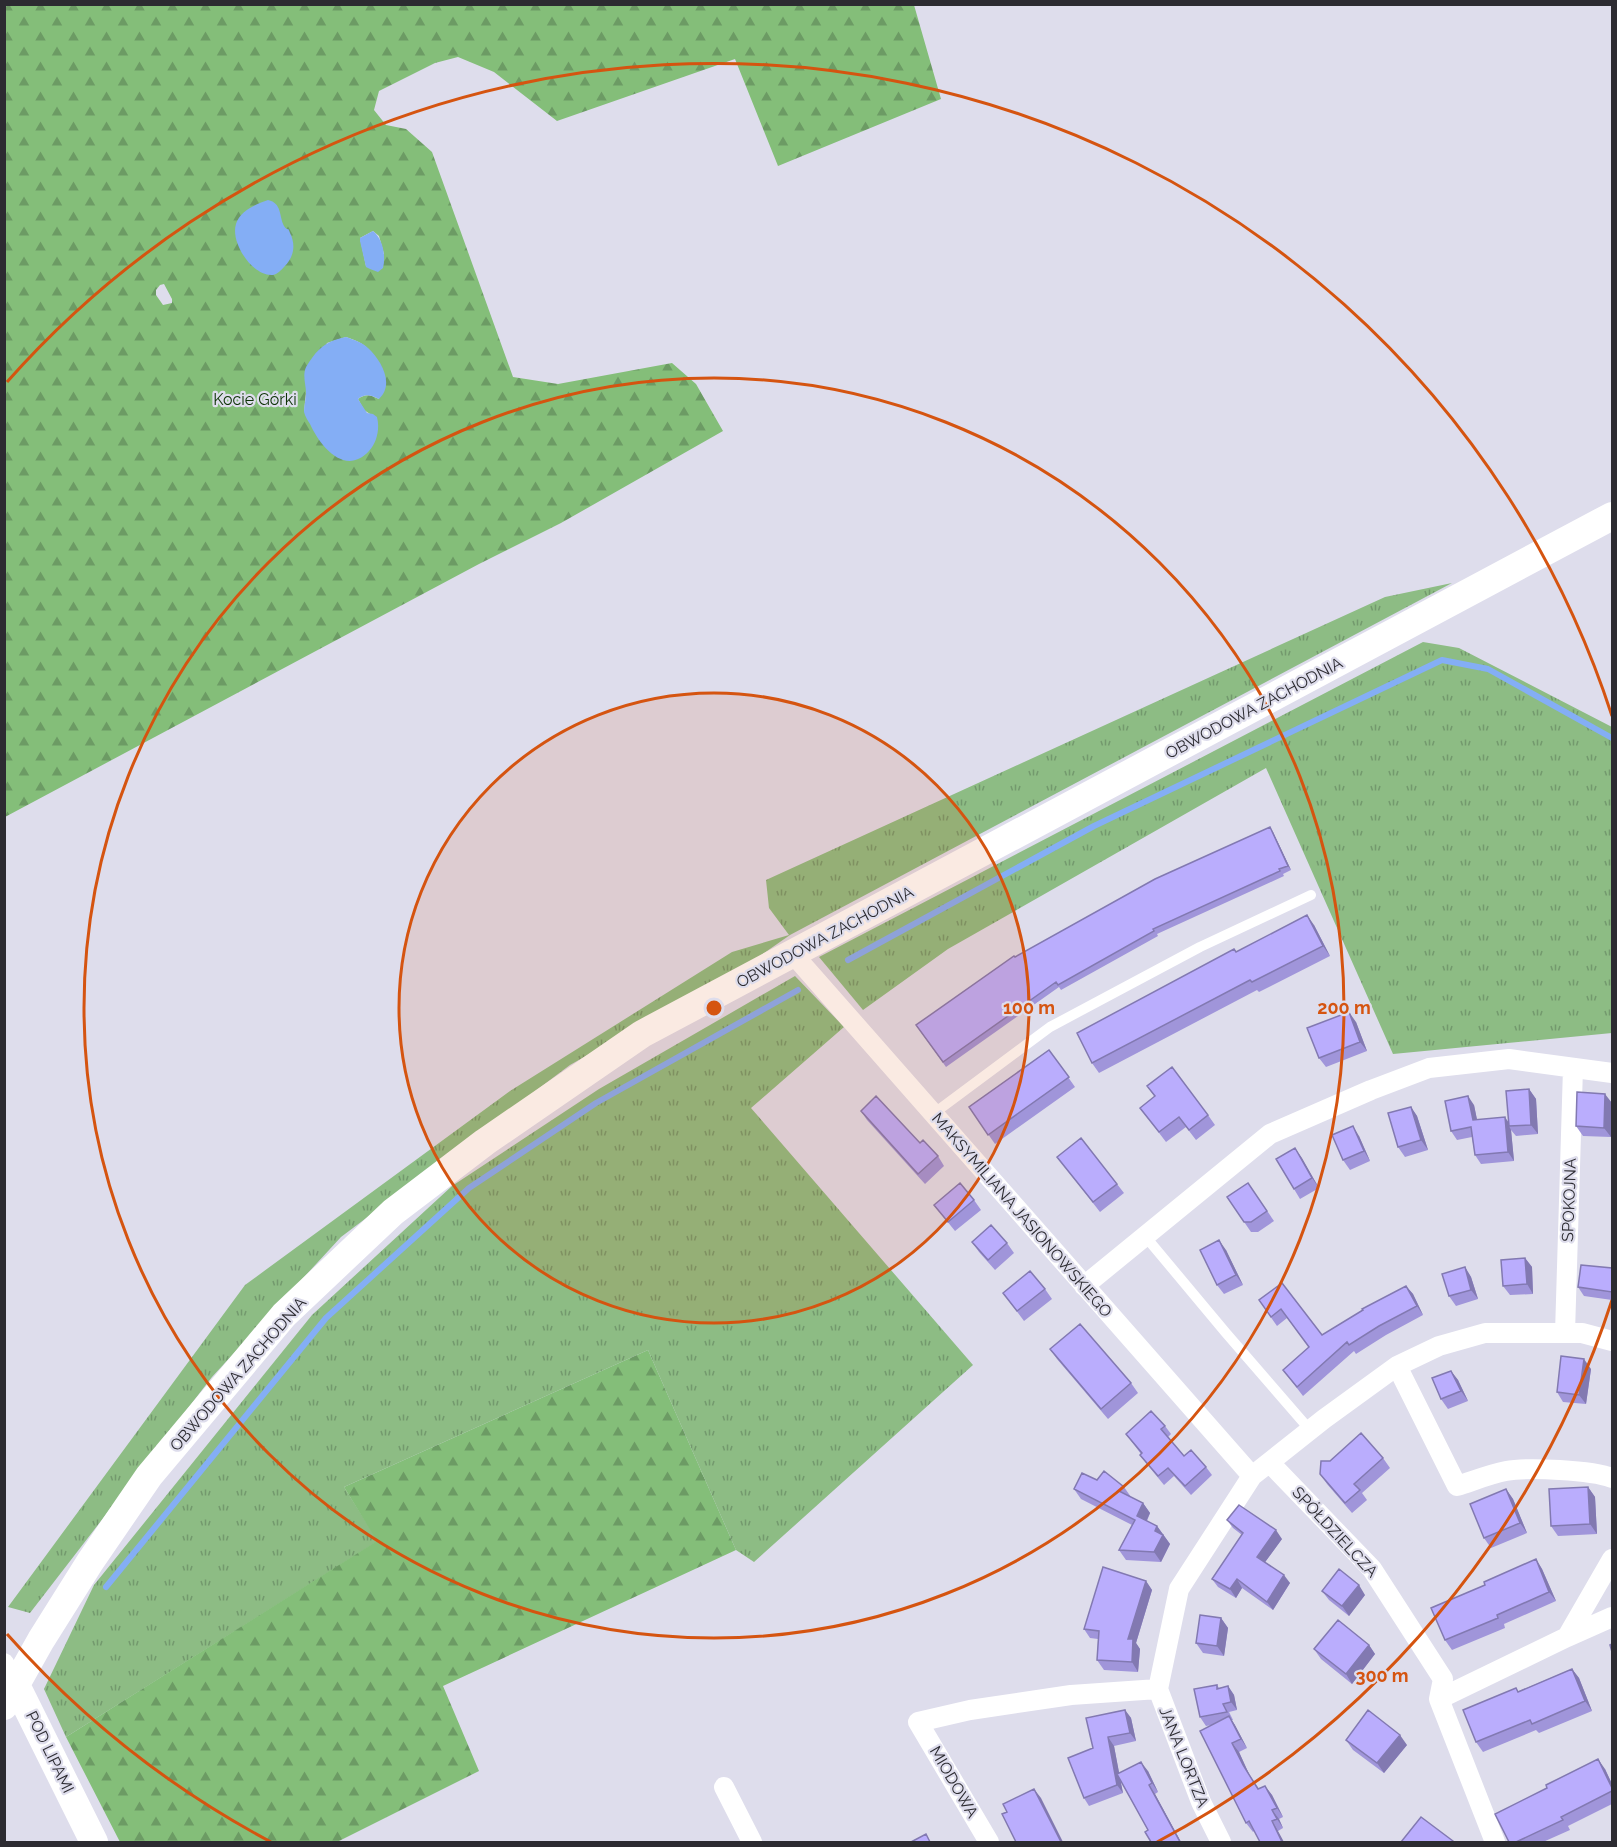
<svg xmlns="http://www.w3.org/2000/svg" width="1617" height="1847" font-family="Raleway,sans-serif">
<style>
.grass{fill:url(#grass-tufts)}
.forest{fill:url(#forest-firs);fill-rule:evenodd}
.water{fill:#84aef5}
.lines{fill:none;stroke-linecap:round;stroke-linejoin:round}
.stream{stroke:#84aef5;stroke-width:6}
.lane{stroke:#fff;stroke-width:10}
.street{stroke:#fff;stroke-width:20}
.secondary{stroke:#fff;stroke-width:28}
.wall{fill:#a095da}
.shaded-wall{fill:#8279b1}
.building{fill:#baadfd;stroke:#8279b1;stroke-width:1.5}
.ring{fill:none;stroke:#d55410;stroke-width:3}
.labels{text-anchor:middle;dominant-baseline:central;stroke-width:4.5;stroke-linejoin:round;paint-order:stroke}
.park-label{font-size:16px;fill:#0c3304;stroke:#deddec}
.street-label{font-size:16px;fill:#2c2b31;stroke:#deddec}
.centre{fill:#d55410;stroke:#deddec;stroke-width:3}
.ring-label{font-size:18px;text-anchor:middle;font-weight:bold;fill:#d55410;stroke:#deddec;stroke-width:4.5;stroke-linejoin:round;paint-order:stroke}
</style>
<defs>
<pattern id="grass-tufts" width="24" height="20" patternUnits="userSpaceOnUse" patternTransform="scale(1.5)"><rect width="24" height="20" fill="#8dbc84"/><path d="M3 7l-1-3M5 7V3M7 7l1-3M15 17l-1-3M17 17v-4M19 17l1-3" fill="none" stroke="#73996d"/></pattern>
<pattern id="forest-firs" width="22" height="20" patternUnits="userSpaceOnUse" patternTransform="scale(1.5)"><rect width="22" height="20" fill="#84be79"/><path d="M5 1l3.5 6h-7zM16 11l3.5 6h-7z" fill="#6c9b64"/></pattern>
</defs>
<rect width="100%" height="100%" fill="#deddec"/>
<!-- grass -->
<path class="grass" d="M1452,583L790,935L747,965L570,1065L341,1237L212,1377L30,1613L8,1607L245,1285L510,1091L732,952L789,935L769,908L766,880L1385,597Z
M1423,642L1459,648L1612,727V1033L1393,1054L1266,768L948,949L863,1010L819,957Z
M795,976L844,1027L751,1108L973,1365L754,1562L736,1550L648,1350L344,1487L378,1541L66,1737L44,1689L94,1585L312,1315L452,1186L599,1089Z"/>
<!-- forest -->
<path class="forest" d="M7,5H914L941,99L778,166L735,59L557,121L494,72L458,57L435,63L379,91L374,110L386,125L406,129L432,152L513,377L558,384L672,363L696,384L723,431L561,523L479,564L5,817L4,10ZM373,231L379,236L384,254L366,266L360,238ZM164,284L172,299V303L163,305L156,295V290L160,285ZM346,337C382,348 376,367 379,399C370,395 366,393 358,399L364,410L370,414L304,412L306,392L327,343Z
M648,1350L736,1550L443,1686L479,1771L337,1842H120L66,1737L377,1541L344,1487Z"/>
<!-- water -->
<path class="water" d="M268,200C282,203 279,216 284,226C289,233 287,225 290,233C296,245 294,257 284,267C281,270 278,274 273,275C253,277 230,243 236,224C240,211 256,204 268,200Z
M373,231C383,239 386,256 383,268L378,272L370,269L366,267L360,241V238Z
M346,337C354,340 362,342 368,348C381,360 395,384 379,399C371,395 365,393 358,399L367,413L373,414L377,417C380,428 377,443 369,451C345,477 320,446 310,424C308,421 305,416 304,412C304,406 306,399 306,393C306,386 303,377 305,370C306,366 310,361 312,358C321,345 331,340 346,337Z"/>
<g class="lines">
<!-- stream -->
<path class="stream" d="M848,960L1094,826L1442,660L1488,669L1612,738
M106,1587L326,1318L469,1188L596,1103L798,990"/>
<!-- lane -->
<path class="lane" d="M933,1114L1050,1027L1200,947L1311,895
M1145,1236L1226,1333L1310,1430"/>
<!-- street -->
<path class="street" d="M793,954L1252,1476
M1084,1286L1270,1134L1371,1090L1429,1068L1509,1059L1612,1073
M1565,1333L1573,1068
M1397,1366L1457,1486C1473,1481 1490,1474 1506,1471C1528,1467 1592,1470 1612,1478
M1270,1463L1372,1569L1443,1679L1439,1699L1495,1842
M1567,1637L1612,1617
M4,1663L16,1685
M1439,1699L1567,1637L1612,1559
M724,1787L752,1842
M989,1842L918,1722L970,1710L1071,1695L1158,1689
M1221,1842L1201,1802L1158,1689L1179,1589L1252,1476L1324,1419L1397,1366L1439,1346L1485,1333H1582L1612,1341"/>
<!-- secondary -->
<path class="secondary" d="M16,1685L94,1842
M4,1706L41,1640L90,1562L149,1476L284,1315L393,1212L485,1142L642,1034L1612,516"/>
</g>
<!-- wall -->
<path class="wall" d="M1270,827L1273,832L1291,870L1283,874L1284,876L1157,934L1158,936L1061,990L1059,987L946,1067L916,1025Z
M1314,925L1330,956L1259,992L1257,990L1099,1073L1092,1063L1236,952Z
M1356,1022L1367,1051L1326,1067L1319,1058Z
M1049,1050L1075,1087L995,1144L969,1107Z
M1147,1086L1208,1115L1215,1125L1196,1140L1186,1127L1166,1142L1140,1108L1155,1097Z
M1529,1089L1536,1099L1538,1134L1516,1136L1511,1130L1514,1161L1481,1164L1475,1155L1472,1137L1457,1140L1451,1131L1474,1105L1477,1120L1508,1122Z
M1612,1103L1611,1137L1583,1136L1576,1126Z
M1411,1107L1417,1116L1428,1150L1405,1157L1398,1147Z
M861,1111L920,1143L938,1156L944,1166L925,1184L867,1120Z
M1359,1136L1370,1161L1350,1170L1343,1160Z
M1295,1148L1319,1188L1300,1199L1294,1189Z
M1057,1157L1117,1184L1124,1193L1100,1212Z
M1248,1183L1274,1221L1258,1232H1251L1227,1197Z
M974,1200L981,1210L955,1231L934,1205Z
M972,1242L1007,1243L1014,1253L995,1270L979,1252Z
M1226,1250L1243,1285L1224,1294L1217,1285Z
M1525,1258L1532,1267L1533,1294L1510,1295L1503,1286Z
M1465,1267L1471,1277L1478,1299L1456,1306L1449,1296Z
M1612,1268V1300L1584,1296L1578,1287Z
M1282,1283L1322,1335L1406,1286L1413,1294L1423,1315L1386,1335L1356,1354L1354,1351L1303,1396L1283,1370L1309,1347L1287,1318L1277,1326L1259,1300Z
M1045,1289L1052,1299L1024,1321L1003,1293Z
M1050,1349L1131,1383L1138,1393L1108,1419L1057,1359Z
M1591,1369L1586,1404L1563,1402L1557,1392Z
M1451,1371L1458,1380L1468,1401L1448,1409L1441,1399Z
M1165,1426L1171,1434L1168,1437L1184,1456L1206,1467L1212,1475L1191,1495L1174,1476L1164,1485L1146,1463L1140,1455L1141,1454L1126,1434Z
M1383,1458L1390,1468L1362,1493L1367,1500L1352,1513L1327,1484L1320,1474Z
M1097,1480L1124,1487L1131,1497L1143,1503L1150,1513L1147,1521L1157,1526L1170,1544L1161,1562L1126,1560L1119,1550L1132,1525L1081,1499L1074,1489Z
M1588,1487L1595,1497L1597,1534L1558,1536L1551,1526Z
M1506,1489L1513,1499L1527,1533L1491,1548L1484,1538Z
M1227,1520L1282,1539L1265,1562L1290,1583L1273,1610L1242,1588L1236,1598L1218,1587L1212,1579L1242,1535L1233,1528Z
M1536,1559L1542,1569L1556,1601L1504,1624L1505,1628L1452,1650L1445,1640L1485,1585Z
M1146,1581L1152,1590L1136,1643L1140,1649L1138,1672L1104,1670L1097,1660L1098,1639L1090,1638L1084,1629Z
M1322,1591L1365,1595L1349,1616L1329,1600Z
M1221,1618L1228,1628L1224,1656L1203,1653L1196,1643Z
M1369,1645L1375,1654L1352,1684L1321,1659L1314,1649Z
M1572,1669L1579,1678L1592,1711L1539,1733L1536,1730L1483,1752L1476,1742L1519,1691Z
M1217,1685L1219,1688L1228,1686L1234,1695L1237,1710L1229,1712L1233,1720H1232L1247,1748L1239,1752L1249,1774L1259,1789L1265,1786L1272,1795L1283,1817L1279,1819L1283,1828L1278,1831H1254L1253,1832L1246,1823L1212,1725L1206,1726L1200,1717Z
M1125,1710L1131,1718L1136,1741L1114,1746L1119,1773L1148,1771L1158,1792L1155,1794L1181,1842H1151L1148,1830L1120,1780L1123,1793L1089,1806L1084,1798L1093,1748Z
M1346,1740L1407,1745L1384,1773L1353,1750Z
M1605,1769L1612,1784V1804L1568,1826L1570,1830L1543,1842H1509Z"/>
<!-- shaded-wall -->
<path class="shaded-wall" d="M1270,827L1273,832L1291,870L1288,866Z
M1307,915L1314,925L1330,956L1323,946Z
M1349,1012L1356,1022L1367,1051L1360,1042Z
M1529,1089L1536,1099L1538,1134L1531,1125Z
M1605,1094L1612,1103L1611,1137L1604,1128Z
M1468,1096L1474,1105L1479,1129L1473,1120Z
M1411,1107L1417,1116L1428,1150L1421,1140Z
M1505,1117L1511,1126H1509L1511,1130L1514,1161L1508,1152Z
M1353,1126L1359,1136L1370,1161L1364,1151Z
M1295,1148L1302,1158L1319,1188L1312,1178Z
M1219,1240L1226,1250L1243,1285L1236,1275Z
M1525,1258L1532,1267L1533,1294L1527,1284Z
M1465,1267L1471,1277L1478,1299L1471,1290Z
M1406,1286L1413,1294L1423,1315L1417,1306Z
M1584,1359L1591,1369L1586,1404L1579,1395Z
M1451,1371L1458,1380L1468,1401L1461,1391Z
M1588,1487L1595,1497L1597,1534L1590,1524Z
M1506,1489L1513,1499L1527,1533L1520,1523Z
M1143,1503L1150,1513L1144,1526L1137,1516Z
M1157,1526L1170,1544L1161,1562L1154,1552L1155,1531Z
M1276,1530L1282,1539L1263,1565L1257,1557Z
M1536,1559L1542,1569L1556,1601L1549,1592Z
M1284,1575L1290,1583L1273,1610L1267,1602Z
M1237,1579L1242,1588L1236,1598L1230,1589Z
M1146,1581L1152,1590L1136,1643L1140,1649L1138,1672L1132,1662L1128,1639Z
M1359,1585L1365,1595L1349,1616L1342,1606Z
M1221,1618L1228,1628L1224,1656L1217,1646Z
M1369,1645L1375,1654L1352,1684L1346,1674Z
M1572,1669L1579,1678L1592,1711L1585,1701Z
M1228,1686L1234,1695L1237,1710L1231,1702Z
M1125,1710L1131,1718L1136,1741L1130,1733Z
M1229,1716L1235,1725L1247,1748L1241,1739Z
M1400,1735L1407,1745L1384,1773L1377,1763Z
M1108,1737L1114,1746L1123,1793L1117,1785Z
M1232,1743L1239,1752L1249,1774L1265,1799L1243,1765Z
M1598,1759L1605,1769L1612,1784V1788Z
M1141,1762L1148,1771L1158,1792L1152,1783Z
M1149,1785L1155,1794L1181,1842H1180Z
M1265,1786L1272,1795L1283,1817L1277,1808Z
M1034,1789L1041,1798L1063,1842H1061Z
M1272,1810L1279,1819L1283,1828L1277,1819Z
M1272,1821L1278,1831L1284,1842H1282Z"/>
<!-- building -->
<path class="building" d="M1270,827L1288,866L1279,869L1280,871L1153,929L1154,931L1058,985L1056,982L943,1062L916,1025L1014,956L1015,957L1155,879Z
M1307,915L1323,946L1252,982L1250,980L1092,1063L1077,1033L1234,949L1236,952Z
M1349,1012L1360,1042L1319,1058L1307,1028Z
M1049,1050L1069,1077L988,1135L969,1107Z
M1172,1067L1208,1115L1189,1130L1179,1117L1159,1132L1140,1108L1155,1096L1147,1086Z
M1529,1089L1531,1125L1509,1126L1506,1091Z
M1577,1092L1605,1094L1604,1128L1576,1126Z
M876,1096L920,1143L923,1140L938,1156L918,1174L861,1111Z
M1468,1096L1473,1120L1505,1117L1508,1152L1475,1155L1471,1127L1451,1131L1445,1101Z
M1411,1107L1421,1140L1398,1147L1388,1113Z
M1353,1126L1364,1151L1343,1160L1332,1135Z
M1081,1138L1117,1184L1093,1202L1057,1157Z
M1295,1148L1312,1178L1294,1189L1276,1159Z
M960,1183L974,1200L948,1222L934,1205Z
M1248,1183L1267,1211L1251,1222H1244L1227,1197Z
M991,1225L1007,1243L988,1260L972,1242Z
M1219,1240L1236,1275L1217,1285L1200,1250Z
M1525,1258L1527,1284L1503,1286L1501,1260Z
M1581,1265L1612,1268V1292L1578,1287Z
M1465,1267L1471,1290L1449,1296L1442,1274Z
M1030,1271L1045,1289L1017,1311L1003,1293Z
M1282,1283L1322,1335L1363,1310L1362,1309L1406,1286L1417,1306L1379,1326L1349,1345L1347,1342L1297,1387L1283,1370L1309,1347L1281,1309L1271,1317L1259,1300Z
M1080,1324L1131,1383L1101,1409L1050,1349Z
M1561,1356L1584,1359L1579,1395L1557,1392Z
M1451,1371L1461,1391L1441,1399L1432,1378Z
M1151,1411L1165,1426L1161,1429L1184,1456L1191,1450L1206,1467L1185,1486L1168,1468L1158,1476L1140,1455L1142,1453L1126,1434Z
M1361,1433L1383,1458L1354,1484L1360,1490L1345,1503L1320,1474L1321,1461H1330Z
M1104,1471L1124,1487L1119,1491L1143,1503L1137,1516L1157,1526L1155,1531L1163,1535L1154,1552L1119,1550L1135,1520L1074,1489L1082,1473L1097,1480Z
M1588,1487L1590,1524L1551,1526L1549,1489Z
M1506,1489L1520,1523L1484,1538L1470,1504Z
M1239,1505L1276,1530L1257,1557L1284,1575L1267,1602L1237,1579L1230,1589L1212,1579L1243,1533L1227,1520Z
M1536,1559L1549,1592L1497,1615L1498,1618L1445,1640L1431,1608L1485,1585L1484,1582Z
M1103,1567L1146,1581L1128,1639H1133L1132,1662L1097,1660L1099,1631L1084,1629Z
M1339,1569L1359,1585L1342,1606L1322,1591Z
M1200,1615L1221,1618L1217,1646L1196,1643Z
M1338,1620L1369,1645L1346,1674L1314,1649Z
M1612,1644V1652L1610,1645Z
M1572,1669L1585,1701L1532,1724L1530,1720L1476,1742L1463,1710L1516,1688L1518,1692Z
M1217,1685V1689L1228,1686L1231,1702L1223,1704L1227,1712L1200,1717L1194,1689Z
M1125,1710L1130,1733L1108,1737L1117,1785L1084,1798L1068,1758L1093,1748L1086,1718Z
M1368,1710L1400,1735L1377,1763L1346,1740Z
M1229,1716L1241,1739L1232,1743L1243,1765L1258,1789L1265,1786L1277,1808L1272,1810L1277,1819L1272,1821L1282,1842H1260L1249,1821L1246,1823L1200,1731Z
M1598,1759L1612,1788V1791L1561,1817L1563,1820L1516,1842H1509L1495,1814L1547,1788L1546,1785Z
M1141,1762L1152,1783L1149,1785L1180,1842H1151L1145,1832L1148,1830L1117,1774Z
M1034,1789L1061,1842H1016L1002,1814L1007,1812L1003,1804Z
M1421,1817L1453,1841L1452,1842H1401Z
M926,1834L930,1842H911Z"/>
<!-- distance rings -->
<circle cx="714" cy="1008" r="315" fill="#d55410" fill-opacity=".12"/>
<g class="ring">
<circle cx="714" cy="1008" r="315"/>
<circle cx="714" cy="1008" r="630"/>
<path d="M1612 1300A944 944 0 0 1 1157 1842M271 1842A944 944 0 0 1 7 1634M7 382A944 944 0 0 1 1612 716"/>
</g>
<g class="labels">
<!-- park labels -->
<g class="park-label">
<text x="255" y="399">Kocie Górki</text>
</g>
<!-- street labels -->
<g class="street-label">
<text transform="translate(1254 708) rotate(-28)">OBWODOWA ZACHODNIA</text>
<text transform="translate(825 937) rotate(-28)">OBWODOWA ZACHODNIA</text>
<text transform="translate(1569 1200) rotate(-88)">SPOKOJNA</text>
<text transform="translate(1022 1215) rotate(49)">MAKSYMILIANA JASIONOWSKIEGO</text>
<text transform="translate(238 1374) rotate(-49)">OBWODOWA ZACHODNIA</text>
<text transform="translate(1335 1532) rotate(47)">SPÓŁDZIELCZA</text>
<text transform="translate(50 1752) rotate(64)">POD LIPAMI</text>
<text transform="translate(1184 1757) rotate(68)">JANA LORTZA</text>
<text transform="translate(954 1782) rotate(60)">MIODOWA</text>
</g>
</g>
<circle cx="714" cy="1008" r="9" class="centre"/>
<g class="ring-label">
<text x="1029" y="1014">100 m</text>
<text x="1344" y="1014">200 m</text>
<text x="1382" y="1682">300 m</text>
</g>
<!-- border -->
<rect width="1617" height="1847" fill="none" stroke="#2c2b31" stroke-width="12"/>
</svg>
